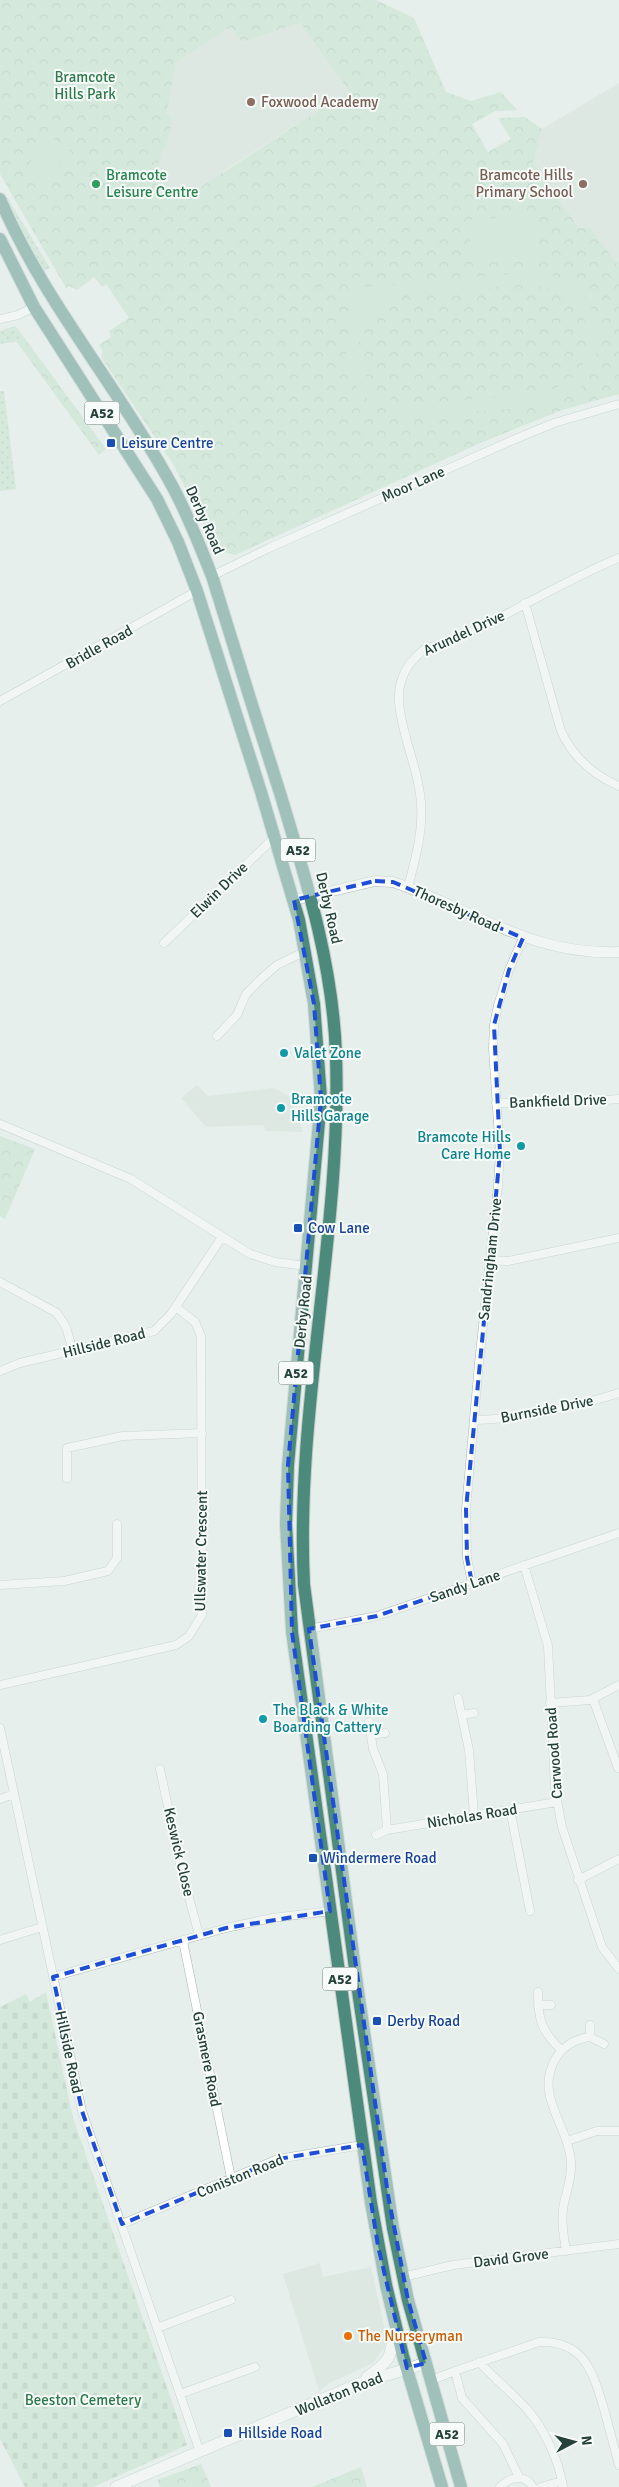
<svg xmlns="http://www.w3.org/2000/svg" width="619" height="2487" font-family="Signika,sans-serif">
<style>
.built{fill:#d4dfda}
.grass{fill:url(#grass-dots)}
.forest{fill:url(#forest-crowns);fill-rule:evenodd}
.cemetery{fill:url(#cemetery-stones)}
.pitch{fill:#bfe0c8;fill-rule:evenodd}
.lines{fill:none;stroke-linecap:round;stroke-linejoin:round}
.minor-casing{stroke:#a8b8b2;stroke-width:9}
.tertiary-casing{stroke:#a8b8b2;stroke-width:11}
.secondary-casing{stroke:#a4bbb3;stroke-width:12}
.trunk-casing{stroke:#c2cac8;stroke-width:14}
.minor{stroke:#fff;stroke-width:8}
.tertiary{stroke:#fff;stroke-width:10}
.secondary{stroke:#fff;stroke-width:11}
.trunk{stroke:#4c8a7c;stroke-width:12}
.marked{fill:none;stroke:#1d4ed8;stroke-width:4;stroke-dasharray:10 6;stroke-linejoin:round}
.education-dot{fill:#8d6e63;stroke:#f7fbf9;stroke-width:2}
.leisure-dot{fill:#2e9e5b;stroke:#f7fbf9;stroke-width:2}
.transit-dot{fill:#1a4fb4;stroke:#f7fbf9;stroke-width:2}
.culture-dot{fill:#0f9aa8;stroke:#f7fbf9;stroke-width:2}
.food-dot{fill:#e8710a;stroke:#f7fbf9;stroke-width:2}
.labels{text-anchor:middle;dominant-baseline:central;stroke-width:4;stroke-linejoin:round;paint-order:stroke}
.shield{fill:#f7fbf9;stroke:#637a73;stroke-width:1}
.shield-label{font-size:14px;font-weight:bold;fill:#24423a}
.park-label{font-size:15px;fill:#2d7a4b;stroke:#f7fbf9}
.education-label{font-size:15px;fill:#785e54;stroke:#f7fbf9;text-anchor:start}
.leisure-label{font-size:15px;fill:#27864d;stroke:#f7fbf9;text-anchor:start}
.transit-label{font-size:15px;fill:#164399;stroke:#f7fbf9;text-anchor:start}
.street-label{font-size:15px;fill:#24423a;stroke:#f7fbf9}
.culture-label{font-size:15px;fill:#0d838f;stroke:#f7fbf9;text-anchor:start}
.food-label{font-size:15px;fill:#c56008;stroke:#f7fbf9;text-anchor:start}
</style>
<defs>
<pattern id="grass-dots" width="8" height="8" patternUnits="userSpaceOnUse" patternTransform="scale(1.25)"><rect width="8" height="8" fill="#bfe0c8"/><path d="M2 2h.1M6 6h.1" fill="none" stroke="#a4c1ad" stroke-width="1.8" stroke-linecap="round"/></pattern>
<pattern id="forest-crowns" width="20" height="18" patternUnits="userSpaceOnUse" patternTransform="scale(1.25)"><rect width="20" height="18" fill="#bfe0c8"/><path d="M2 6a3 3 0 1 1 6 0M12 15a3 3 0 1 1 6 0" fill="none" stroke="#a4c1ad"/></pattern>
<pattern id="cemetery-stones" width="16" height="16" patternUnits="userSpaceOnUse" patternTransform="scale(1.25)"><rect width="16" height="16" fill="#bfe0c8"/><path d="M2 7V4a2 2 0 0 1 4 0v3zM10 15v-3a2 2 0 0 1 4 0v3z" fill="#a4c1ad"/></pattern>
</defs>
<rect width="100%" height="100%" fill="#e6efeb"/>
<!-- built -->
<path class="built" d="M300,23L350,91L222,172L227,181L196,190H183L155,183L176,62L231,26L242,42Z
M619,83V266L590,227L579,228L533,163L542,129Z
M197,1085L208,1096L274,1088L290,1097L303,1132L265,1131L264,1125L206,1127L181,1098Z
M320,2263L323,2277L371,2267L387,2339V2344L373,2363L330,2383L319,2391L283,2274Z"/>
<!-- grass -->
<path class="grass" d="M5,197H7L50,268L44,271Z
M15,326L26,340L0,344V331Z
M0,391H4L16,489L0,491Z"/>
<!-- forest -->
<path class="forest" d="M0,0H376L414,18L446,92L471,101L501,92L517,110L495,111L472,124L488,152L511,139L498,118L525,117L542,129L533,163L579,228L590,227L619,266V394L562,410L478,444L235,555L224,552L219,547L206,529L173,464L101,357L103,351L99,345L111,337L109,331L129,318L106,284L102,287L94,277L77,290L69,286L66,288L0,174ZM300,23L349,91L196,190H183L155,183L162,149L167,147L172,120L167,113L176,62L231,27L242,42Z
M26,340L106,449L99,455L16,341Z
M0,1136L35,1149L5,1219L0,1216Z
M201,2464L211,2487H160L157,2480Z
M361,2467L367,2487H312Z"/>
<!-- cemetery -->
<path class="cemetery" d="M46,1992L73,2118L187,2445L93,2487H25L0,2439V2007L26,1994L30,2002Z"/>
<!-- pitch -->
<path class="pitch" d="M47,135L70,148L47,185L25,172Z
M535,215L538,259L472,264L469,220Z
M532,272C542,274 554,275 562,279C595,297 606,331 593,365C590,372 588,380 583,385C571,397 558,402 542,407L405,416L376,406L360,392L350,373L346,358L352,287L384,286ZM530,284C605,293 608,381 539,393C515,395 490,398 466,400C448,401 427,406 409,405C376,401 355,372 359,340C362,317 381,303 401,295Z"/>
<g class="lines">
<defs>
<path id="minor" d="M0,319L18,315L34,307
M212,576L269,548L513,440L554,423L619,404
M525,603L561,731C573,757 593,775 619,786
M0,701L197,591
M408,887C416,857 425,825 420,794C416,763 401,733 399,701C398,685 404,668 416,657C428,644 432,648 445,643C459,638 474,630 487,624C531,602 573,577 619,558
M164,943L275,837
M217,1036L237,1015L246,994L262,978L277,965L306,951
M496,1103H564L619,1099
M0,1124L131,1179L250,1254L275,1262L306,1266
M489,1260L508,1261L619,1238
M0,1282L57,1313L66,1327L73,1351
M0,1371L20,1363L154,1331L171,1314L222,1237
M475,1420C524,1419 572,1407 619,1393
M67,1478V1448L123,1436L202,1433
M524,1565L548,1646L555,1789L562,1827L602,1947L619,1969
M472,1583L467,1558L466,1509L479,1363L498,1185L500,1153L493,1048L494,1025L498,1005L509,970L523,938
M0,1585L64,1581L108,1571L117,1558V1524
M309,1629L377,1616L619,1533
M0,1685L176,1645L189,1636L202,1615L201,1336L195,1322L176,1307
M458,1698L469,1750L474,1815
M593,1699L618,1768
M550,1703L590,1700L619,1685
M462,1715L474,1713
M369,1722L373,1749L383,1774L387,1830L557,1802
M0,1728L82,2111L200,2452
M371,1735L385,1733
M160,1769L180,1864L199,1935
M0,1799L14,1794
M510,1809L530,1911
M376,1835L387,1830
M578,1880L619,1859
M0,1940L42,1927
M183,1941L231,2178
M53,1977L226,1928L272,1918L330,1911
M538,1992C538,2020 541,2030 561,2050
M538,2005H551
M590,2037V2025
M567,2141L597,2131H619
M122,2224L278,2159L362,2145
M566,2251C564,2238 561,2223 563,2209C565,2194 572,2180 571,2164C570,2126 533,2096 556,2058C564,2045 575,2039 590,2037L604,2044
M403,2277L453,2265L619,2244
M157,2328L231,2300
M479,2362C494,2378 511,2392 526,2408C544,2428 559,2460 563,2487
M432,2380L455,2371
M180,2394L255,2367
M519,2477L503,2444L462,2398L455,2371L539,2342C584,2340 593,2372 604,2409C609,2427 614,2446 619,2465
M500,2487C510,2477 524,2473 533,2487
M541,2487L562,2481"/>
<path id="tertiary" d="M294,900L375,881L393,882C472,909 532,956 619,952"/>
<path id="secondary" d="M367,2377C393,2359 390,2357 395,2327
M116,2487L358,2384L426,2363"/>
<path id="trunk" d="M0,199C44,302 117,385 170,482C187,512 199,544 212,576C234,648 257,721 280,793C306,879 333,964 336,1055C342,1232 295,1408 304,1585L358,1991L393,2228L408,2300L461,2487
M0,239L34,307L157,499L178,542L197,591L261,792L299,920L314,1004L321,1099L288,1465L286,1524L292,1632L371,2203L386,2285L403,2356L442,2487"/>
</defs>
<!-- minor casing -->
<use href="#minor" class="minor-casing"/>
<!-- tertiary casing -->
<use href="#tertiary" class="tertiary-casing"/>
<!-- secondary casing -->
<use href="#secondary" class="secondary-casing"/>
<!-- trunk casing -->
<use href="#trunk" class="trunk-casing"/>
<!-- minor -->
<use href="#minor" class="minor"/>
<!-- tertiary -->
<use href="#tertiary" class="tertiary"/>
<!-- secondary -->
<use href="#secondary" class="secondary"/>
<!-- trunk -->
<use href="#trunk" class="trunk"/>
</g>
<!-- marked area -->
<path d="M0 0H619V2487H0ZM375,881L393,882L523,938L509,970L494,1025L500,1153L466,1509L467,1558L472,1583L377,1616L309,1629L388,2195L408,2300L426,2363L407,2368L378,2246L362,2145L278,2159L122,2224L82,2111L53,1977L226,1928L330,1911L292,1632L288,1465L321,1099L314,1004L294,900Z" fill="#e6efeb" fill-opacity=".55" fill-rule="evenodd"/>
<path class="marked" d="M375,881L393,882L523,938L509,970L494,1025L500,1153L466,1509L467,1558L472,1583L377,1616L309,1629L388,2195L408,2300L426,2363L407,2368L378,2246L362,2145L278,2159L122,2224L82,2111L53,1977L226,1928L330,1911L292,1632L288,1465L321,1099L314,1004L294,900Z"/>
<!-- markers -->
<g class="education-dot">
<circle cx="251" cy="102" r="5"/>
<circle cx="583" cy="184" r="5"/>
</g>
<circle class="leisure-dot" cx="96" cy="184" r="5"/>
<g class="transit-dot">
<rect x="106" y="438" width="10" height="10" rx="2.5"/>
<rect x="293" y="1223" width="10" height="10" rx="2.5"/>
<rect x="308" y="1853" width="10" height="10" rx="2.5"/>
<rect x="372" y="2016" width="10" height="10" rx="2.5"/>
<rect x="223" y="2428" width="10" height="10" rx="2.5"/>
</g>
<g class="culture-dot">
<circle cx="284" cy="1053" r="5"/>
<circle cx="281" cy="1108" r="5"/>
<circle cx="521" cy="1146" r="5"/>
<circle cx="263" cy="1719" r="5"/>
</g>
<circle class="food-dot" cx="348" cy="2336" r="5"/>
<g class="labels">
<!-- shield labels -->
<g class="shield">
<rect x="84.5" y="401.5" width="35" height="23" rx="4"/>
<rect x="280.5" y="838.5" width="35" height="23" rx="4"/>
<rect x="278.5" y="1361.5" width="35" height="23" rx="4"/>
<rect x="322.5" y="1967.5" width="35" height="23" rx="4"/>
<rect x="429.5" y="2422.5" width="35" height="23" rx="4"/>
</g>
<g class="shield-label">
<text x="102" y="413">A52</text>
<text x="298" y="850">A52</text>
<text x="296" y="1373">A52</text>
<text x="340" y="1979">A52</text>
<text x="447" y="2434">A52</text>
</g>
<!-- park labels -->
<g class="park-label">
<text x="85" y="77">Bramcote<tspan x="85" dy="17">Hills Park</tspan></text>
<text x="83" y="2400">Beeston Cemetery</text>
</g>
<!-- education labels -->
<g class="education-label">
<text x="261" y="102">Foxwood Academy</text>
<text x="573" y="175" text-anchor="end">Bramcote Hills<tspan x="573" dy="17">Primary School</tspan></text>
</g>
<!-- leisure labels -->
<g class="leisure-label">
<text x="106" y="175">Bramcote<tspan x="106" dy="17">Leisure Centre</tspan></text>
</g>
<!-- transit labels -->
<g class="transit-label">
<text x="121" y="443">Leisure Centre</text>
<text x="308" y="1228">Cow Lane</text>
<text x="323" y="1858">Windermere Road</text>
<text x="387" y="2021">Derby Road</text>
<text x="238" y="2433">Hillside Road</text>
</g>
<!-- street labels -->
<g class="street-label">
<text transform="translate(413 484) rotate(-24)">Moor Lane</text>
<text transform="translate(205 520) rotate(66)">Derby Road</text>
<text transform="translate(464 633) rotate(-25)">Arundel Drive</text>
<text transform="translate(99 647) rotate(-29)">Bridle Road</text>
<text transform="translate(219 890) rotate(-44)">Elwin Drive</text>
<text transform="translate(329 908) rotate(77)">Derby Road</text>
<text transform="translate(457 909) rotate(24)">Thoresby Road</text>
<text transform="translate(558 1101) rotate(-2)">Bankfield Drive</text>
<text transform="translate(490 1259) rotate(-84)">Sandringham Drive</text>
<text transform="translate(303 1312) rotate(-84)">Derby Road</text>
<text transform="translate(104 1343) rotate(-14)">Hillside Road</text>
<text transform="translate(547 1409) rotate(-11)">Burnside Drive</text>
<text transform="translate(201 1551) rotate(-89)">Ullswater Crescent</text>
<text transform="translate(465 1586) rotate(-19)">Sandy Lane</text>
<text transform="translate(554 1753) rotate(-94)">Carwood Road</text>
<text transform="translate(472 1816) rotate(-9)">Nicholas Road</text>
<text transform="translate(179 1852) rotate(77)">Keswick Close</text>
<text transform="translate(69 2052) rotate(78)">Hillside Road</text>
<text transform="translate(207 2059) rotate(79)">Grasmere Road</text>
<text transform="translate(240 2176) rotate(-22)">Coniston Road</text>
<text transform="translate(511 2258) rotate(-7)">David Grove</text>
<text transform="translate(339 2394) rotate(-22)">Wollaton Road</text>
</g>
<!-- culture labels -->
<g class="culture-label">
<text x="294" y="1053">Valet Zone</text>
<text x="291" y="1099">Bramcote<tspan x="291" dy="17">Hills Garage</tspan></text>
<text x="511" y="1137" text-anchor="end">Bramcote Hills<tspan x="511" dy="17">Care Home</tspan></text>
<text x="273" y="1710">The Black &amp; White<tspan x="273" dy="17">Boarding Cattery</tspan></text>
</g>
<!-- food labels -->
<g class="food-label">
<text x="358" y="2336">The Nurseryman</text>
</g>
</g>
<!-- north arrow -->
<g transform="translate(574 2442) rotate(84)" stroke="#f7fbf9" stroke-width="4" paint-order="stroke">
<path d="M0-4L9 19L0 12L-9 19Z" fill="#24423a"/>
<text y="-8" font-size="14" font-weight="bold" text-anchor="middle" fill="#24423a">N</text>
</g>
</svg>
